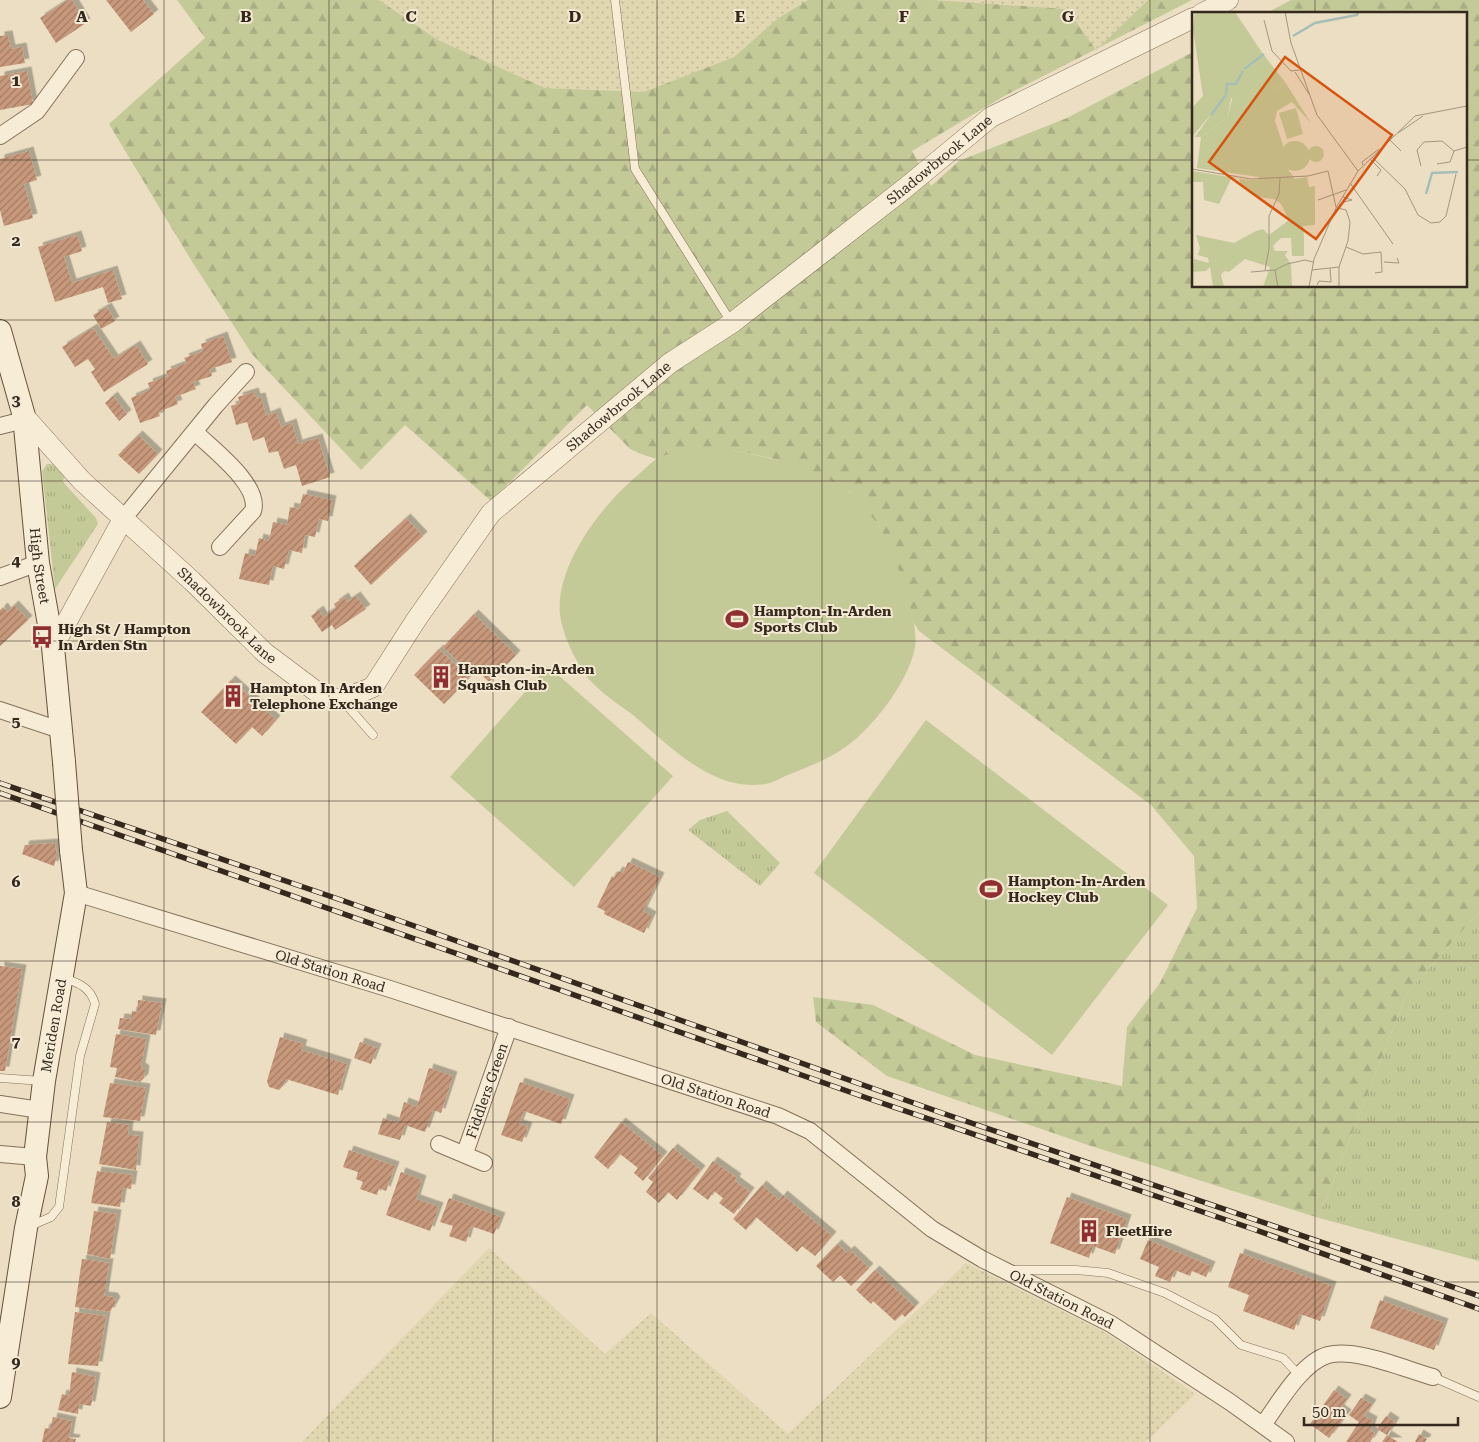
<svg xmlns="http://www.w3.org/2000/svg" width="1479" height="1442" font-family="'Roboto Serif',serif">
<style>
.farmland{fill:url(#farmland-dots)}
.grass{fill:url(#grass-tufts)}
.forest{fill:url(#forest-firs)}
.pitch{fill:#c4c998}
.building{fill:url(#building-hatch);filter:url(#shadow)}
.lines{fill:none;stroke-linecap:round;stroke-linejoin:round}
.service-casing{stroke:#84705b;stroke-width:9}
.minor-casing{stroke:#84705b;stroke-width:18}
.tertiary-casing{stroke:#84705b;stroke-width:21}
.secondary-casing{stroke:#66513e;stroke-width:24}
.service{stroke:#f7ecd6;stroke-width:8}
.minor{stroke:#f7ecd6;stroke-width:16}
.tertiary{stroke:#f7ecd6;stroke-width:20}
.secondary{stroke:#f7ecd6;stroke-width:22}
.rail-casing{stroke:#35291e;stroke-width:5.5}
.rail{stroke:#f3e9d2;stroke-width:4;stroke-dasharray:11;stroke-linecap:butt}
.secondary-bridge-casing{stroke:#66513e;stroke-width:24;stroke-linecap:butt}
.secondary-bridge{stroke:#f7ecd6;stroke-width:22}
.grid{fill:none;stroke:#35291e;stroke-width:1;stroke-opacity:0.55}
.labels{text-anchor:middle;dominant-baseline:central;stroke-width:4;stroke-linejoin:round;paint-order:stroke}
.street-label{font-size:14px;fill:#35291e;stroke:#f3e9d2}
.poi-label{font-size:14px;font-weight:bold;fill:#35291e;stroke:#f3e9d2;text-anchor:start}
.inset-river{fill:none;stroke:#a5beb6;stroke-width:2.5}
.inset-road{fill:none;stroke:#a29681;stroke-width:1}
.view{fill:#d6540e;fill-opacity:0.15;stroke:#d6540e;stroke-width:2.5}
.inset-edge{fill:none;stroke:#35291e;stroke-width:2.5}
.grid-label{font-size:16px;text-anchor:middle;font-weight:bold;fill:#35291e;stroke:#f3e9d2;stroke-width:4;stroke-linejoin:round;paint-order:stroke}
</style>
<defs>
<pattern id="farmland-dots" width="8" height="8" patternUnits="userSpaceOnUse" patternTransform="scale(1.25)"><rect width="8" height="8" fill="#e0d7b1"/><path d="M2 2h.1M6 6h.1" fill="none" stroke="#c1b998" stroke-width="1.8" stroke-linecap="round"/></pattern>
<pattern id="grass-tufts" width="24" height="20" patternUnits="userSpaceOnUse" patternTransform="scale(1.25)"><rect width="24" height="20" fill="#c4c998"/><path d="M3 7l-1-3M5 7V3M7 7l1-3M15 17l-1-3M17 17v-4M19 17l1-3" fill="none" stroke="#a9ad83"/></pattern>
<pattern id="forest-firs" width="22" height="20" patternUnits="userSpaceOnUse" patternTransform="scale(1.25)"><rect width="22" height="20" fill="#c4c998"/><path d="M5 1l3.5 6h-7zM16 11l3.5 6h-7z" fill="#a9ad83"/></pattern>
<pattern id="building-hatch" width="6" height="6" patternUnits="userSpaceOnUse" patternTransform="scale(1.25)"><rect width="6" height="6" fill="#c7987b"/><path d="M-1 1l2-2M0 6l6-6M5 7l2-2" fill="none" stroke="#a27c64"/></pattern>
<filter id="shadow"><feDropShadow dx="4.5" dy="-4.5" stdDeviation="0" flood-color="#0004"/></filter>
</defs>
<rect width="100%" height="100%" fill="#ebdec3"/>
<!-- farmland -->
<path class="farmland" d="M379,0H808L777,19L734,57L645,92L545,88L438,40Z
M933,0H1148L1096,50L1067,9Z
M489,1248L605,1354L651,1313L788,1434L966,1263L1105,1332L1195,1394L1146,1442H302Z"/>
<!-- grass -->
<path class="grass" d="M47,464H52L66,476L62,481L96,518L98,524L55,589L42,471Z
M727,811L780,863L760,886L688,830L700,820Z
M1479,912V1261L1319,1218L1407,993Z"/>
<!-- forest -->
<path class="forest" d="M177,0H379L438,40L545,88L644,92L734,57L777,19L808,0H933L1067,9L1096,50L1148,0H1192L1006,95L912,151L931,186L959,161L1067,118L1193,52V286H1465V14H1265L1291,0H1479V912L1407,993L1319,1218L1088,1145L887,1076L816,1022L813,997L873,1005L975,1055L1122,1086L1127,1027L1160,983L1197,908L1194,856L1151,805L919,631L914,623L901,579L879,526L849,492L771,458L732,450L689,451L657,459L644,455L630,449L587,405L491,501L405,425L361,470L252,354L191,260L109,124L205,38Z"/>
<!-- pitch -->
<path class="pitch" d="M732,450C767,457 823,469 851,494C861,503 871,515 879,526C893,549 920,621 915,647C909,682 869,734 838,752C823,761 806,768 790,774C782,777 773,783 765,784C712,792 670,746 633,715C618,704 600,692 588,678C575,661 563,636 560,615C555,565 602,505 638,475C644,470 651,462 658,458C681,448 708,450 732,450Z
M548,666L673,776L574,887L450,777Z
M926,720L1168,905L1052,1055L814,873Z"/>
<!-- building -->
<path class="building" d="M68,0H72L86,23L56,43L40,18Z
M106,0H143L154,14L131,32Z
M8,35L11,49L22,47L25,63L0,67V36Z
M27,71L33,104L0,110V76Z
M29,151L37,180L24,184L33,218L4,226L0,210V159Z
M77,235L82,251L64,257L72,283L113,270L122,299L108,303L103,287L55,302L38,247Z
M107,307L115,321L101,329L93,315Z
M93,328L114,359L136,345L148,364L104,392L91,372L95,369L88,359L75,367L62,347Z
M223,336L232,362L210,369L212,376L193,382L196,389L175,397L178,404L158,412L160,416L140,423L131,398L150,390L148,383L168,376L166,371L187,363L184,358L203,351L201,344Z
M254,392L256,398L261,397L266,416L276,412L281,427L292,423L298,444L318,438L330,477L302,486L296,465L284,469L278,451L269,453L264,437L253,441L247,422L236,425L231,406L240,403L238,397Z
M113,396L127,414L119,421L105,403Z
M138,435L158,454L139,474L118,455Z
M303,494L332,500L328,521L319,519L315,537L305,535L302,553L289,550L284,569L273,566L269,585L239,579L245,553L255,556L259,538L269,541L273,522L287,525L290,507L299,509Z
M406,518L423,536L371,585L354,566Z
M356,596L366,609L335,630L332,625L322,632L311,616L319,610L323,617L336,608L334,604L344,597L347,602Z
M14,605L28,620L0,646V610L3,607L7,612Z
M474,614L516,655L489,682L478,671L473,676L443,647Z
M439,649L469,678L444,704L414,675Z
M231,680L276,720L262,736L252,727L236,744L201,712Z
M55,843L57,855L54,866L22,854L25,845Z
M628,862L660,877L643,911L652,916L644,933L604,914L605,911L597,907L612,876L614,878L618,871L623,873Z
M0,966L22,969L5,1071H0Z
M138,1000L162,1003L156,1035L118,1029L120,1018L131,1019L132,1011L137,1012Z
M116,1034L146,1039L141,1067L145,1070L144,1078L140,1082L115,1077L117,1068L110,1067Z
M280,1037L303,1044L301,1050L347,1064L338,1095L286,1079L283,1086L279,1090L269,1087L267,1081Z
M360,1042L377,1048L371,1064L354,1058Z
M429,1068L453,1076L441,1113L433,1110L425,1132L405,1125L400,1140L378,1134L383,1118L398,1123L404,1102L417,1107Z
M520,1082L570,1099L561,1124L524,1111L519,1124L528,1127L522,1142L501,1135Z
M110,1083L146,1088L140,1121L103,1117Z
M107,1122L129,1125L128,1135L139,1136L136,1170L99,1164Z
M621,1122L663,1156L643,1181L634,1173L638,1168L620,1154L608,1169L594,1157Z
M673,1148L701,1170L677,1200L668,1192L659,1203L646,1192L653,1182L648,1178Z
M349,1150L395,1166L386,1191L379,1188L377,1195L360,1189L363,1182L356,1179L358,1172L343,1167Z
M713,1161L737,1178L735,1181L750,1192L734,1214L719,1203L723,1198L714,1191L708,1200L693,1189Z
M97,1171L133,1175L131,1189L123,1188L120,1207L91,1203Z
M401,1172L422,1180L416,1199L439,1207L430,1231L386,1215Z
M762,1185L779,1200L783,1195L832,1236L815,1256L802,1246L797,1252L756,1217L746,1230L733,1219Z
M1067,1197L1127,1219L1115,1254L1093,1246L1089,1258L1050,1243Z
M449,1198L501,1217L494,1234L471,1226L466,1242L449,1236L453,1226L440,1222Z
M94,1211L117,1214L110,1259L87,1254Z
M1148,1240L1211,1266L1206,1277L1192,1271L1190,1276L1175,1270L1170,1282L1155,1276L1159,1267L1140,1259Z
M837,1244L847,1253L850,1250L869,1268L851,1286L840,1275L833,1282L816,1266Z
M1240,1253L1332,1286L1320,1321L1300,1314L1294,1330L1243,1311L1249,1295L1228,1287Z
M82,1259L109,1263L104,1296L113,1297L116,1301L110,1312L75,1307Z
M875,1270L915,1307L905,1317L902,1314L895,1321L873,1301L871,1304L856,1290Z
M1380,1300L1444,1323L1434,1350L1370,1328Z
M75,1312L106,1316L98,1366L68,1364Z
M72,1372L96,1377L91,1406L79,1404L78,1414L58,1410L62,1394L69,1396Z
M1334,1390L1347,1399L1340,1409L1347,1414L1329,1438L1310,1424Z
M1361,1398L1372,1404L1364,1416L1373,1421L1370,1430L1375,1434L1370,1442H1346L1359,1422L1349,1415Z
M1386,1416L1395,1422L1387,1435L1377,1429Z
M53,1417L72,1421L69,1438L76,1439L75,1442H42L45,1428L50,1429Z
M1419,1434L1427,1439L1425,1442H1415Z
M1387,1435L1398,1442H1382Z"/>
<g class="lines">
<defs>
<path id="service" d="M615,0L635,169L731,322
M343,701L373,735
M0,1078L42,1081
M30,1226L51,1217L59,1207L80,1056L95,1004C91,988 79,983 64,978
M1014,1270H1076L1108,1273L1165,1293L1215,1319L1241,1345L1283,1358L1300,1376
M1433,1377L1479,1397"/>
<g id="minor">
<path d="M0,136L37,111L76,58"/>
<path d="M0,426L24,420"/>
<path d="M195,432C212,449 261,485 253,511L220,547"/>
<path d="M123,519L216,405L246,372"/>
<path d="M0,577L38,563"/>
<path d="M0,710L60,730"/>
<path id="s1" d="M76,893L390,989L778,1116L810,1131L932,1229L982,1259L1111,1324L1230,1402L1286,1442"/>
<path d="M0,1104L40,1110"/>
<path d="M439,1144L484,1163"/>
<path id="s2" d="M465,1153L509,1027"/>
<path d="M0,1154L35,1157"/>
<path d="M1263,1425C1278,1404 1302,1362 1328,1355C1357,1348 1404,1369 1433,1377"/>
</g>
<g id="tertiary">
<path d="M1201,14L1228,0"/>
<path id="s3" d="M24,416L82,481L192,581L265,653L321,695L342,700L373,687L416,620L491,513L670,363L732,323L904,189L991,117L1193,18"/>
<path d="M53,647L123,519"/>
</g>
<g id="secondary">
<path id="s4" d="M0,331L24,416L38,563L53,647L64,762"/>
<path id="s5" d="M0,1397L26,1228L37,1176L35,1157L44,1081L76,893L71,850"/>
</g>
</defs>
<!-- service casing -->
<use href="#service" class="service-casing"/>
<!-- minor casing -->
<use href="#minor" class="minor-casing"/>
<!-- tertiary casing -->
<use href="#tertiary" class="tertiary-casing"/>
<!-- secondary casing -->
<use href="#secondary" class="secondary-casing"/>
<!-- service -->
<use href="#service" class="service"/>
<!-- minor -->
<use href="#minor" class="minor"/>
<!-- tertiary -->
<use href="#tertiary" class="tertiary"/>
<!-- secondary -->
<use href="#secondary" class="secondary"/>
<defs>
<path id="rail" d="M0,783L344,901L942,1113L1479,1296
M0,793L867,1098L1253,1229L1479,1309"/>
</defs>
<!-- rail casing -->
<use href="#rail" class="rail-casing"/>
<!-- rail -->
<use href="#rail" class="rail"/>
<defs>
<path id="secondary-bridge" d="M64,762L71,850"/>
</defs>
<!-- secondary-bridge casing -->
<use href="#secondary-bridge" class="secondary-bridge-casing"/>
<!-- secondary-bridge -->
<use href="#secondary-bridge" class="secondary-bridge"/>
</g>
<!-- grid -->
<path class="grid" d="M164,0V1442M329,0V1442M493,0V1442M657,0V1442M822,0V1442M986,0V1442M1150,0V1442M1315,0V14M0,160H1193M1465,160H1479M1315,286V1442M0,320H1479M0,481H1479M0,641H1479M0,801H1479M0,961H1479M0,1122H1479M0,1282H1479"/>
<!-- icons -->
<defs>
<symbol id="stadium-bare" viewBox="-9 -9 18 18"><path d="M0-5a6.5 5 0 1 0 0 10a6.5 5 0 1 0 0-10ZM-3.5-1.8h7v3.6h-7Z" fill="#902f32" stroke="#f3e9d2" stroke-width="2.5" paint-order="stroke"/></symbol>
<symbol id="bus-bare" viewBox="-9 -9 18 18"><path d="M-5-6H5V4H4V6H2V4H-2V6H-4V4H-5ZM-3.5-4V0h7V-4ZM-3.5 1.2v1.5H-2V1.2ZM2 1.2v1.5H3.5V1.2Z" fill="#902f32" stroke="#f3e9d2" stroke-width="2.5" paint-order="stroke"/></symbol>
<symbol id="building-bare" viewBox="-9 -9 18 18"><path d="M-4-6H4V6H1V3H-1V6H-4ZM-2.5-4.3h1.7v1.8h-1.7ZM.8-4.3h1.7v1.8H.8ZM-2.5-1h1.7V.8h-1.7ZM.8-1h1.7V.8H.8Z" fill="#902f32" stroke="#f3e9d2" stroke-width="2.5" paint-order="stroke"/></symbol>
</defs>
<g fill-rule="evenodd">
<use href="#stadium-bare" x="721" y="603" width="32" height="32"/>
<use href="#bus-bare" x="26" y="621" width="32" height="32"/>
<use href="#building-bare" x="425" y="661" width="32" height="32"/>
<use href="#building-bare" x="217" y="680" width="32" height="32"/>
<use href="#stadium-bare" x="975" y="873" width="32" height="32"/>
<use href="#building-bare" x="1073" y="1215" width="32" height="32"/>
</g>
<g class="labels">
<!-- street labels -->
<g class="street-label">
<text stroke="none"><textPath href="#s3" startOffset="1245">Shadowbrook Lane</textPath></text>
<text stroke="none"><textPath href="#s3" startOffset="840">Shadowbrook Lane</textPath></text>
<text stroke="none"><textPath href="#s4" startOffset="239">High Street</textPath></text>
<text stroke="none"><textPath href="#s3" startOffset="285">Shadowbrook Lane</textPath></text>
<text stroke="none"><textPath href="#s1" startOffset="266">Old Station Road</textPath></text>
<text stroke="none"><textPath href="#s5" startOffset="376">Meriden Road</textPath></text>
<text stroke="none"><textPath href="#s2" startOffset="66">Fiddlers Green</textPath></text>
<text stroke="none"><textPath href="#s1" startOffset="671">Old Station Road</textPath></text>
<text stroke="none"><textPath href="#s1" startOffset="1076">Old Station Road</textPath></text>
</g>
<!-- poi labels -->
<g class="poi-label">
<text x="754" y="611">Hampton-In-Arden<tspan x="754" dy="16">Sports Club</tspan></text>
<text x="58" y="629">High St / Hampton<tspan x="58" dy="16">In Arden Stn</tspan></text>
<text x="458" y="669">Hampton-in-Arden<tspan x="458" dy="16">Squash Club</tspan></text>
<text x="250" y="688">Hampton In Arden<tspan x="250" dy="16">Telephone Exchange</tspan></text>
<text x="1008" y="881">Hampton-In-Arden<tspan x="1008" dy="16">Hockey Club</tspan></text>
<text x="1106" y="1231">FleetHire</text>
</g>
</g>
<!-- overview -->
<g transform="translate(1192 12)">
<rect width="275" height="275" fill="#ebdec3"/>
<path d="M71,42L93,70L75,82L39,86L36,105L9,125H3L27,91L34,84H39L53,54Z" fill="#c4c998"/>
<path d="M3,0H43L71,42L53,54L40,84H34L0,125V96L11,84L1,17ZM93,70L119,111L100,90L85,99L83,109L91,133L89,147L103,167L115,165L117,175L123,174V213L111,214L112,226H89L81,234L83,239H96L93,243L99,252L100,275H71L78,255L53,247L37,260L32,259L29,263L32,275H21L18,255L14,259L0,260L2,247L17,251L16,246L6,243L8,236L4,223L42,231L64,219L71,217L77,223L97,208L89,192L82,187L65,185L48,171L47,166L39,167L27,192L12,188L11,170H0V159L13,161L57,168H66L67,165L5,156L9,125L36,105L41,83L75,82Z" fill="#c4c998"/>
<path d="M99,226H112V244H100Z" fill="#c4c998"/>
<path d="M104,96L111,122L95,127L87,101ZM88 144a15 15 0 1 1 30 0a15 15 0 1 1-30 0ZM116 142a8 8 0 1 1 16 0a8 8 0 1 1-16 0Z" fill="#c4c998"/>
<path class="inset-river" d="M101,24L123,11L165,3L166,0M52,57L72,42M34,82L35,72H44L51,59M19,103L34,83M234,182L240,161L266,160"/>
<path class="inset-road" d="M93,0L99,31L125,103L166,159M72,8L80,39L99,59L108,58M103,60L117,82M206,121L231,104M198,128L209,139M180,145L213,177L226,203L239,211L248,210L254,204L264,162M178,147L189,158L185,164M245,152L258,150L262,139L275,135M171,153L170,150L187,137M229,154L225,138L232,130L250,129L262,139M0,157L59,167L116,164L136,159L144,195M158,171L201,232M151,185L160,188L152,190M126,188L154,178M145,196L154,198L158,210L156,229L147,255V275M154,235L171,242L189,240L190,260L183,261M192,250L207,251L205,246M73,258L77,237V204L87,182L88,166M83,258L86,275M120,258L147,255M59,260L83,258L95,252L113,248L121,250M125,273L127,269L139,270L138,256M117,275L122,247L144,196L166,159L223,104L275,94"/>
<path class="view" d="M93,45L200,123L124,227L17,150Z"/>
<rect width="275" height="275" class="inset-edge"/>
</g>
<g class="grid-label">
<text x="82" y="22">A</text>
<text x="246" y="22">B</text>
<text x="411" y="22">C</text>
<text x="575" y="22">D</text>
<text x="740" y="22">E</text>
<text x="904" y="22">F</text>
<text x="1068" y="22">G</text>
<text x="16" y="86">1</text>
<text x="16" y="246">2</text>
<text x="16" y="406">3</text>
<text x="16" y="566">4</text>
<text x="16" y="727">5</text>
<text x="16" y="887">6</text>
<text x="16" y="1047">7</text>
<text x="16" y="1207">8</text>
<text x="16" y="1368">9</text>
</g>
<!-- scale -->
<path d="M1304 1417v8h154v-8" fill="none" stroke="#35291e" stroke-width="2.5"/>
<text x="1312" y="1417" font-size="15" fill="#35291e" stroke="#f3e9d2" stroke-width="4" paint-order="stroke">50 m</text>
</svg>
